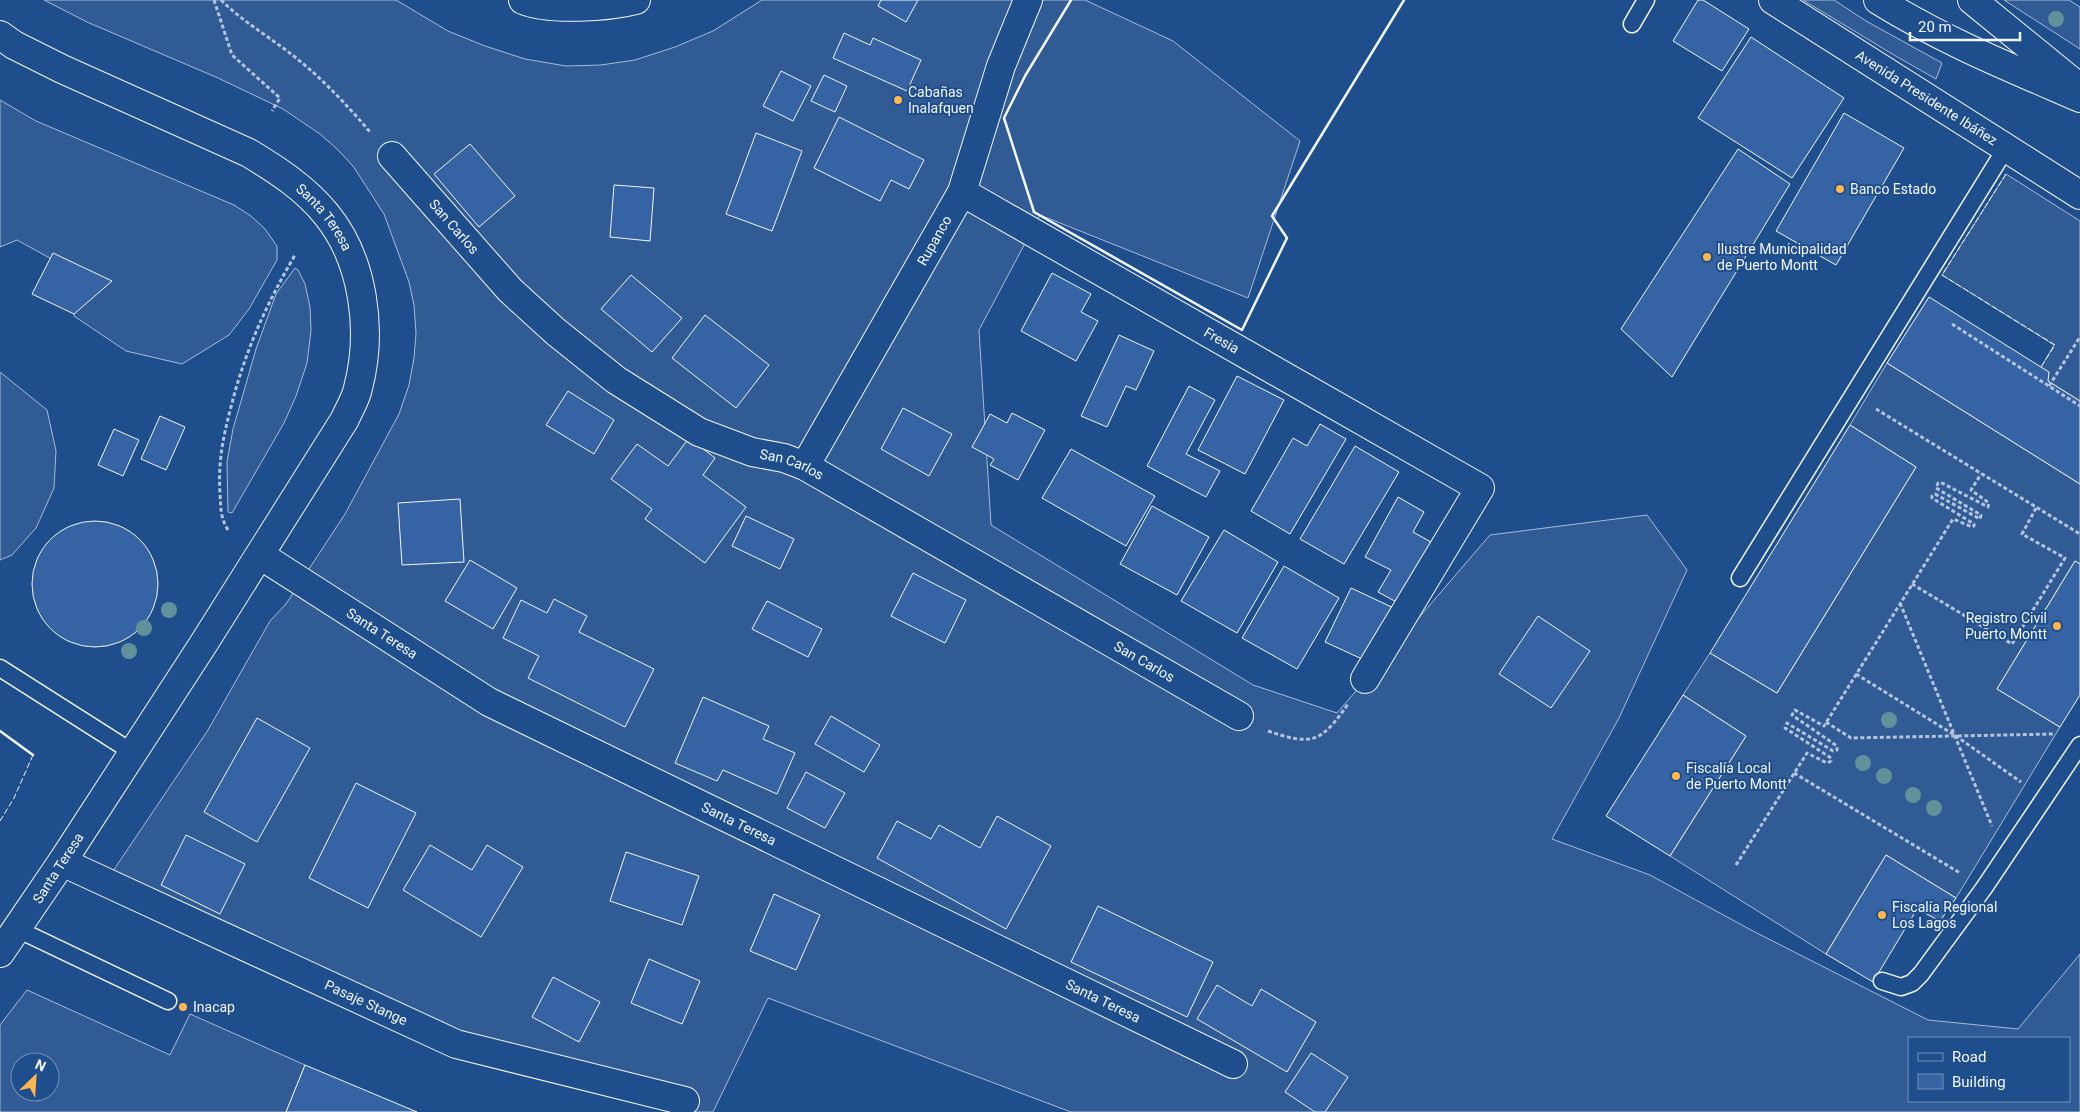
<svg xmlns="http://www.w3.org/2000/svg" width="2080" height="1112" font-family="Roboto,sans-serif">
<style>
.built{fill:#305b95;stroke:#a8bbd7;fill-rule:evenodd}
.building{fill:#3563a3;stroke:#f2f6ff}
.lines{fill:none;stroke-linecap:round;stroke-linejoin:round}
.service-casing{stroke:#f2f6ff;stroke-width:19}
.minor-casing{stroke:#f2f6ff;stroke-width:30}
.tertiary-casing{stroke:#f2f6ff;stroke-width:30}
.secondary-casing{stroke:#f2f6ff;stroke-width:30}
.primary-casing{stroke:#f2f6ff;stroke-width:30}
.path{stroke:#b3c4dc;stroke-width:3;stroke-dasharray:4 2.5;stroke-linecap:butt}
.service{stroke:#1f4e8c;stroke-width:16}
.minor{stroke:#1f4e8c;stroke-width:28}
.tertiary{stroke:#1f4e8c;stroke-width:28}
.secondary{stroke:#1f4e8c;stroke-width:28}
.primary{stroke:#1f4e8c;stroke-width:28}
.fence{stroke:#f2f6ff;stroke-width:1;stroke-dasharray:6 2.5;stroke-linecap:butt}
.wall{stroke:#f2f6ff;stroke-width:2.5}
.tree{fill:#61919a}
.poi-dot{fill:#ffb74d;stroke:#1f4e8c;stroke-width:2}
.labels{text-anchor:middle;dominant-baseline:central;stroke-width:4;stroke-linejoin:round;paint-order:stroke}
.poi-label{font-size:14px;fill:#f2f6ff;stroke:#1f4e8c;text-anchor:start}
.street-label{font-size:14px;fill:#f2f6ff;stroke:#1f4e8c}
</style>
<rect width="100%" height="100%" fill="#1f4e8c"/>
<!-- built -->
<path class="built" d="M44,0H396L448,31L485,46L525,59L566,66L601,65L635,60L675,47L713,31L762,0H1085L1173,41L1300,141L1248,298L1040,215L979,330L991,525L1253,685L1337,713L1490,535L1647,515L1687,570L1619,718L1552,839L1650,875L1751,930L1928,1020L2018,1029L2080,954V1112H1071L768,998L713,1112H688L458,1038L113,871L208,730L270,621L286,604L345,514L399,414L409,385L414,358L416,333L414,305L409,282L384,214L353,166L337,149L320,134L283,109L218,78L87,22ZM1909,1038H2069V1101H1909Z
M1803,0H1834L1866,21L1942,63L1936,79L1894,55Z
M2004,0H2069L2080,7V49Z
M0,100L36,121L234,205L251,216L265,229L277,246V260L249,309L229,335L182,364L126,351L74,316L77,273L17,240L0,247Z
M2006,174L2080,221V401L2048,381L2041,367L2054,345L1942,275Z
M295,268L298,270L305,284L310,307L311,331L307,363L296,396L284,423L232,513L228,512L227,462L233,429L256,349L276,294Z
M1887,363L2080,484V564L2075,561L1997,689L2060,727L1956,898L1886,855L1826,954L1670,856L1746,736L1683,695L1710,653L1777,693L1916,467L1850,425Z
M0,372L47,410L56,451L54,488L36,528L12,555L0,560Z
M27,990L170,1055L190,1014L305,1065L286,1112H0V1025ZM20,1062H50V1092H20Z"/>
<!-- building -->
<path class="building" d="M881,0H918L906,22L878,6Z
M1698,0H1703L1749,29L1722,71L1673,41Z
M844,33L870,45L873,38L921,60L907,91L833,58Z
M1751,37L1844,98L1792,178L1698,118Z
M781,71L811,86L793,121L763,106Z
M824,75L847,86L835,112L811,101Z
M1844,113L1904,148L1836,265L1776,231Z
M839,117L924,160L909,189L891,180L880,201L814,168Z
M756,133L802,151L772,231L726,214Z
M470,144L515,196L479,227L434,174Z
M1738,149L1790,184L1672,377L1621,329Z
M614,185L654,188L650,241L610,237Z
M53,253L112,281L74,314L32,294Z
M1052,273L1091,294L1081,312L1098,321L1076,361L1021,331Z
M631,275L682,318L652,352L601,309Z
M1929,297L2049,372L2048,381L2080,401V484L1887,363Z
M705,315L769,365L736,408L672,358Z
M1119,335L1154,351L1136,390L1126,386L1107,427L1081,416Z
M1237,376L1284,400L1245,474L1198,450Z
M1189,386L1215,400L1186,454L1220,471L1206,497L1147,466Z
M568,391L614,420L594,454L546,425Z
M903,408L952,434L929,476L881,449Z
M1012,413L1045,430L1018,480L990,465L994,459L972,447L990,414L1007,423Z
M160,416L185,427L166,470L141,459Z
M1320,424L1346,439L1290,534L1251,511L1293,438L1307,446Z
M1850,425L1916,467L1777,693L1710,653Z
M114,429L139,440L123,476L98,465Z
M689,438L715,458L703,475L746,507L705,563L645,519L652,509L611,479L637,444L668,466Z
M1355,446L1399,472L1344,564L1300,539Z
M1071,449L1155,496L1126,546L1042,498Z
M1398,497L1424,512L1413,532L1431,542L1416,570L1404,606L1378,592L1391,570L1365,557Z
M460,499L464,562L402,565L398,503Z
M1152,506L1209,537L1177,595L1120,564Z
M746,516L794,539L780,569L732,546Z
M32 584a63 63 0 1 1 126 0a63 63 0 1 1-126 0Z
M1224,530L1278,562L1237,633L1181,601Z
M470,560L517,588L493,629L445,601Z
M2075,561L2080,564V695L2060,727L1997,689Z
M1284,566L1339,598L1297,669L1242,638Z
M913,573L966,600L945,643L891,616Z
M1351,588L1398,610L1373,664L1325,642Z
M554,599L587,616L579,632L654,669L625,727L528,678L539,656L503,638L521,600L547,613Z
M767,601L822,629L808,657L752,629Z
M1538,616L1590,651L1551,708L1499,674Z
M1683,695L1746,736L1670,856L1606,816Z
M703,697L769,726L763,739L795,753L777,794L723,770L717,781L675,763Z
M831,716L880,745L864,772L815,744Z
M257,718L310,748L257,842L204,812Z
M806,772L845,793L825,828L787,808Z
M356,783L416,813L368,908L309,878Z
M997,816L1051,846L1006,929L877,858L897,821L931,839L939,825L980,848Z
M186,835L245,864L220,914L161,885Z
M430,845L472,870L487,845L523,867L481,937L403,890Z
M626,852L699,876L682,925L610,901Z
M1886,855L1956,898L1940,921L1917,909L1873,982L1826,954Z
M774,894L820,915L796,970L750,951Z
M1098,906L1213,962L1187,1017L1071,962Z
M649,959L700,981L682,1024L631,1003Z
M553,977L600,1002L579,1042L532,1017Z
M1217,985L1252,1006L1261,989L1316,1022L1287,1072L1197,1019Z
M1311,1053L1348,1077L1325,1112H1315L1285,1092Z
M305,1065L417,1112H286Z"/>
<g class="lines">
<defs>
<path id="service" d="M1632,24L1646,0
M1740,578L2006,148
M0,668L132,752
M17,929L168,1001
M1882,981L1901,987L1912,983L1921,974L1984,888L2080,745"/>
<g id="minor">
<path id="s1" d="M392,156L510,290L556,332L616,380L699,432L752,452L784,458L805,466L1239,716"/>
<path id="s2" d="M962,192L1480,488L1365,679"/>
<path id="s3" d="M805,466L962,192L1001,66L1028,0"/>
<path id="s4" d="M260,555L489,702L1233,1064"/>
<path id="s5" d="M62,862L456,1044L685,1101"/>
</g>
<g id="tertiary">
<path id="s6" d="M1773,0L2080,195"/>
</g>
<g id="secondary">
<path d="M523,0C549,11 609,7 636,0"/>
<path id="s7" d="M0,35L14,45L62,69L249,153C277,170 305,188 326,214C364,260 373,331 358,388C356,399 349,409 345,419L204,643L62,862L0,953"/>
</g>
<path id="primary" d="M1878,0C1942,40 2011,68 2080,98
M1972,0L2080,88"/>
</defs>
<!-- service casing -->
<use href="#service" class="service-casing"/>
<!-- minor casing -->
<use href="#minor" class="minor-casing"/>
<!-- tertiary casing -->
<use href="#tertiary" class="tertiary-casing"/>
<!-- secondary casing -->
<use href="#secondary" class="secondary-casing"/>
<!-- primary casing -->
<use href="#primary" class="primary-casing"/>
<!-- path -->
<path class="path" d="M214,0L232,55L280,98L272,111
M221,0C242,21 268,36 291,54C321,77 347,105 371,133
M1952,324L2080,406
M2049,386L2080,337
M1876,409L2080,534
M228,530C220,517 221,508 220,493C218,462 223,437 231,407C245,351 266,305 295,255
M1912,584L2012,644L2065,558L2022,534L2036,508
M1900,603L1992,826
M1856,674L1956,736L2021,782
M1826,722L1851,738L2054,734
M1268,731C1312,746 1321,743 1348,704
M1794,773L1960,873
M1736,865L1807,753L1827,763L1831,761V758L1785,728L1787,723L1833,751L1837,750V746L1792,715L1795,710L1824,726L1953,519L1972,527L1974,526V524L1932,498V496L1935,494L1980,519L1981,515L1936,488L1938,483L1940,482L1988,507L1989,503L1971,490L1981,474"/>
<!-- service -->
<use href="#service" class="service"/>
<!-- minor -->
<use href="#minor" class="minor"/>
<!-- tertiary -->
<use href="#tertiary" class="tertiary"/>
<!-- secondary -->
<use href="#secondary" class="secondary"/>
<!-- primary -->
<use href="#primary" class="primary"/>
<!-- fence -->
<path class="fence" d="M2006,174L1942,275L2055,345L2041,367
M0,821L14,798L33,755"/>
<!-- wall -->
<path class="wall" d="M1071,0L1025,76L1004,118L1034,212L1242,330L1287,238L1272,216L1404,0
M0,731L33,755"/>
</g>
<!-- trees -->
<g class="tree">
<circle cx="2056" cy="19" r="8"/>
<circle cx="169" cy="610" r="8"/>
<circle cx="144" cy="628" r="8"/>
<circle cx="129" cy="651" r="8"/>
<circle cx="1889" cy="720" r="8"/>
<circle cx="1863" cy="763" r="8"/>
<circle cx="1884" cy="776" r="8"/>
<circle cx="1913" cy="795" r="8"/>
<circle cx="1934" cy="808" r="8"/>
</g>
<!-- markers -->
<g class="poi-dot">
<circle cx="898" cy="100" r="5"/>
<circle cx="1840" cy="189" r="5"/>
<circle cx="1707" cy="257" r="5"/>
<circle cx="2057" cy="626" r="5"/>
<circle cx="1676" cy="776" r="5"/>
<circle cx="1882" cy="915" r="5"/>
<circle cx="183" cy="1007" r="5"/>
</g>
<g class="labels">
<!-- poi labels -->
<g class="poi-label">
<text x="908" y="92">Cabañas<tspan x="908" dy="16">Inalafquen</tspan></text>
<text x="1850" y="189">Banco Estado</text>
<text x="1717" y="249">Ilustre Municipalidad<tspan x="1717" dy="16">de Puerto Montt</tspan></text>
<text x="2047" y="618" text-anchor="end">Registro Civil<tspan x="2047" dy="16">Puerto Montt</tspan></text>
<text x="1686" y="768">Fiscalía Local<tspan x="1686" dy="16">de Puerto Montt</tspan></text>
<text x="1892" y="907">Fiscalía Regional<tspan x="1892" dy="16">Los Lagos</tspan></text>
<text x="193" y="1007">Inacap</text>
</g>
<!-- street labels -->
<g class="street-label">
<text stroke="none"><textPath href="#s6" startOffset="182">Avenida Presidente Ibáñez</textPath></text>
<text stroke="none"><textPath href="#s7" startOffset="376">Santa Teresa</textPath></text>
<text stroke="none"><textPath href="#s1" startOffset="94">San Carlos</textPath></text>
<text stroke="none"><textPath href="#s3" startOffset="260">Rupanco</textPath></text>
<text stroke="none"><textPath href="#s2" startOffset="299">Fresia</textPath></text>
<text stroke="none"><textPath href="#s1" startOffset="514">San Carlos</textPath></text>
<text stroke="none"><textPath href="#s4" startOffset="145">Santa Teresa</textPath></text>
<text stroke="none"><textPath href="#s1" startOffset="919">San Carlos</textPath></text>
<text stroke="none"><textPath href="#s4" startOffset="550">Santa Teresa</textPath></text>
<text transform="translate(58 868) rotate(-57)">Santa Teresa</text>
<text stroke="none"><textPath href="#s4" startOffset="955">Santa Teresa</textPath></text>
<text stroke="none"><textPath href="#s5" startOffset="335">Pasaje Stange</textPath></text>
</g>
</g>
<!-- legend -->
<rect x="1908" y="1037" width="162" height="65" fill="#1f4e8c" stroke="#7391ba"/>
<rect x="1918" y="1053" width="25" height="8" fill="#1f4e8c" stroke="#7391ba"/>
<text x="1952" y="1062" font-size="15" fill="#f2f6ff">Road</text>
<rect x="1918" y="1074" width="25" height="15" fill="#3563a3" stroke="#7391ba"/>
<text x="1952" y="1087" font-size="15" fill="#f2f6ff">Building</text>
<!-- north arrow -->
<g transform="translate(35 1077) rotate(25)"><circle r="24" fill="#1f4e8c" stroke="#7391ba"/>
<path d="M0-4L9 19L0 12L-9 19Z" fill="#ffb74d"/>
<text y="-8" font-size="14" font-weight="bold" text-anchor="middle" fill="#f2f6ff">N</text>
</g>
<!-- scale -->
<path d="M1910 32v8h110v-8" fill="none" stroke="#f2f6ff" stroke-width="2.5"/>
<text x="1918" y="32" font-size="15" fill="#f2f6ff" stroke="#1f4e8c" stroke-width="4" paint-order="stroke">20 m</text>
</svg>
